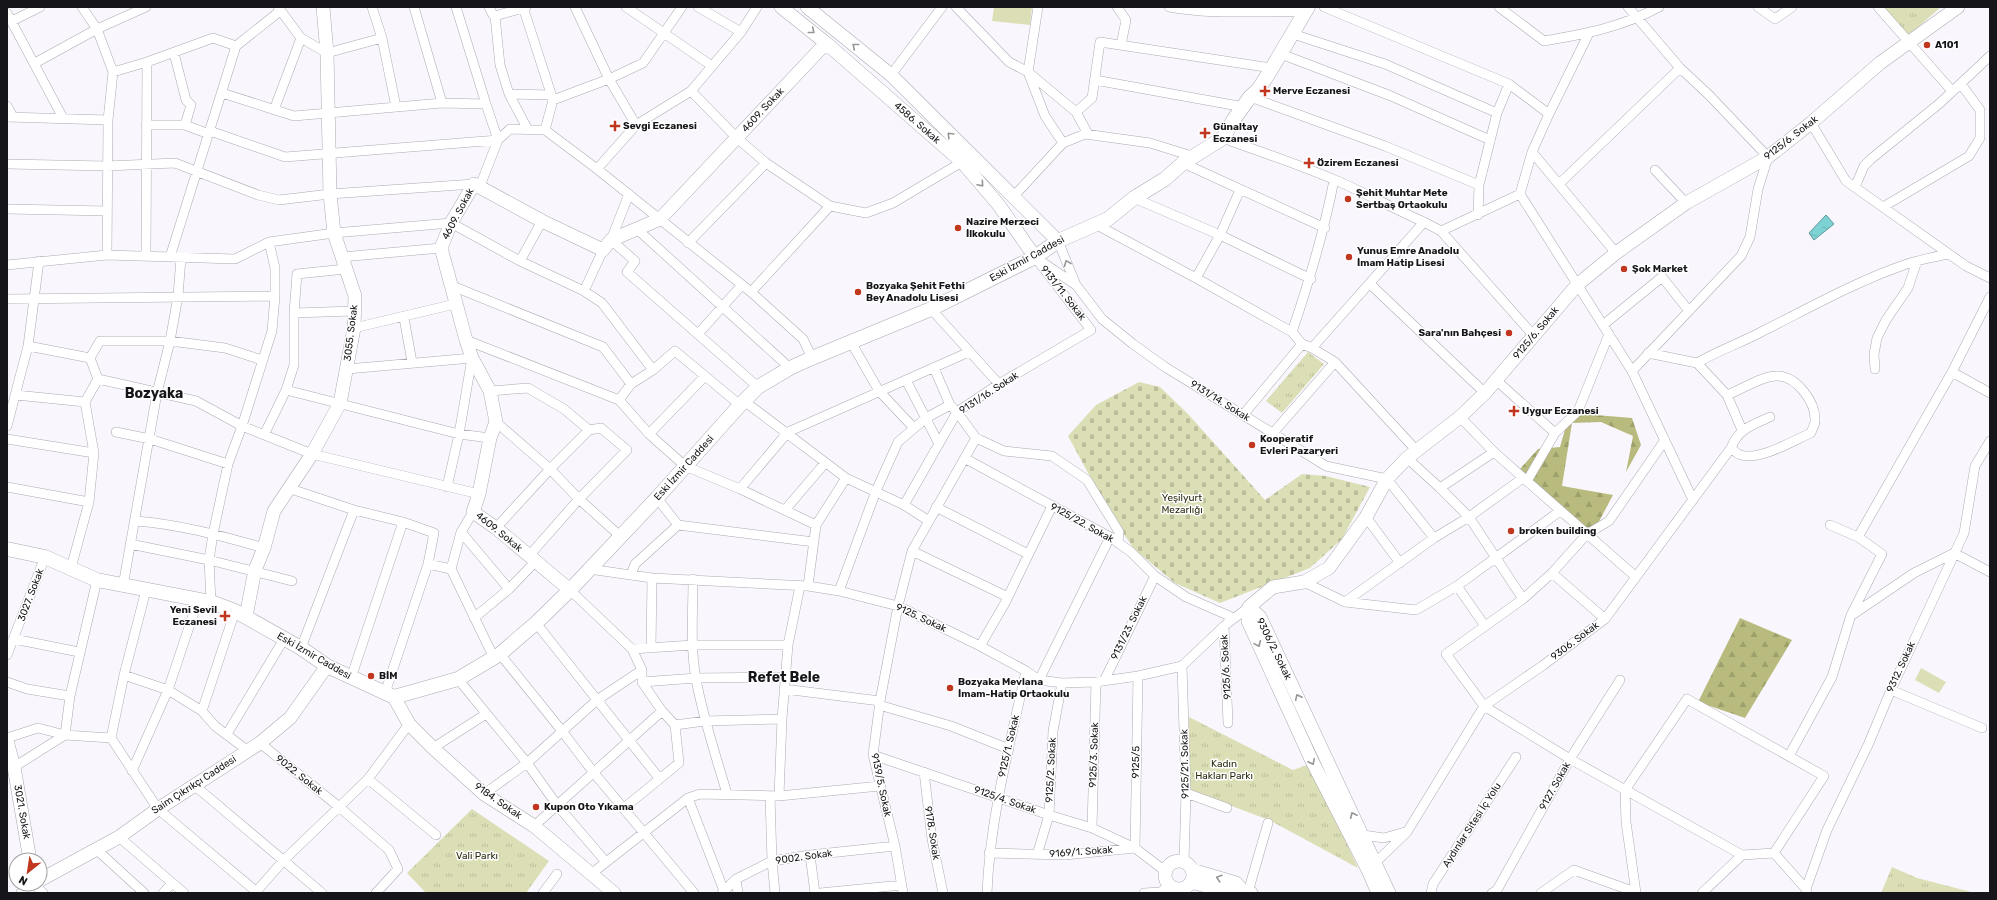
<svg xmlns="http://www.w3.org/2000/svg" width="1997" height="900" font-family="Rubik,sans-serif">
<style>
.grass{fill:#dcdfb6}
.forest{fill:url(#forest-firs)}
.cemetery{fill:url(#cemetery-stones)}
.park{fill:url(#park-tufts)}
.water{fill:url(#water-ripples);stroke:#5e999c}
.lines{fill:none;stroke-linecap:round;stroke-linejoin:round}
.street-casing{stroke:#acaab3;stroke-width:10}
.secondary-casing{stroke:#acaab3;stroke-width:14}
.primary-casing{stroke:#acaab3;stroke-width:15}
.street{stroke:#fff;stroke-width:9}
.secondary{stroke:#fff;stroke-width:13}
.primary{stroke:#fff;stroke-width:14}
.oneway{stroke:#969698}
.poi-dot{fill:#c1361f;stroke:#fff;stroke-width:1.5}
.labels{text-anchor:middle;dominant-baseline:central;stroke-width:3;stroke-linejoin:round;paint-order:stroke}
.poi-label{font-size:10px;font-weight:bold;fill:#161519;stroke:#fff;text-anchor:start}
.street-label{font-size:10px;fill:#161519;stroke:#fff}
.park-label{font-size:10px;fill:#2a2b0f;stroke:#fff}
.district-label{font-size:14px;font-weight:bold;fill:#161519;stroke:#fff}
</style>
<defs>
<pattern id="forest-firs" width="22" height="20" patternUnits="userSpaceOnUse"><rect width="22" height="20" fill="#b8bb7d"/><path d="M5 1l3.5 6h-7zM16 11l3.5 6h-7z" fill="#9da06b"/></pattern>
<pattern id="cemetery-stones" width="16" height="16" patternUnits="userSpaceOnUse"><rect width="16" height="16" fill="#dcdfb6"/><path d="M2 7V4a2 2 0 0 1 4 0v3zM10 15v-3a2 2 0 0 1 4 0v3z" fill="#bcbe9c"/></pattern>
<pattern id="park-tufts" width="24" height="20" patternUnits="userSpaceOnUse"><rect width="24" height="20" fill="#dcdfb6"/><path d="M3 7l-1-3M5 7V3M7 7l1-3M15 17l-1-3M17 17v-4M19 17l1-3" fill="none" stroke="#bcbe9c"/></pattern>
<pattern id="water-ripples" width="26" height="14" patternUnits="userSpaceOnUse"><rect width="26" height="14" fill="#7dd2d4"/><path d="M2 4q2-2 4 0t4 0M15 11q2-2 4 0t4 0" fill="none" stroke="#6bb3b5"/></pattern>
</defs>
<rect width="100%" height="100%" fill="#f9f7fd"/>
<!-- grass -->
<path class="grass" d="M994,7H1032L1030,25L992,21Z
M1921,668L1946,682L1939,693L1915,680Z"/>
<!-- forest -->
<path class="forest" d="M1583,414L1632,418L1641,445L1626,472L1633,436L1601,422L1572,423L1562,486L1613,495L1595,529L1588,533L1520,469L1538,449L1560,447L1566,426Z
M1740,618L1792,640L1745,718L1698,702Z"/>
<!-- cemetery -->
<path class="cemetery" d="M1139,382L1160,387L1188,414L1265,500L1302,474L1326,476L1370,487L1342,539L1310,568L1220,603L1175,583L1134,549L1111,515L1068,436L1096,405Z"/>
<!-- park -->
<path class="park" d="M1883,7H1941L1908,36Z
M1308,352L1324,364L1282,413L1266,401Z
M1189,717L1293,770L1310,764L1358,868L1269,820L1189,790Z
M472,809L549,861L526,893H426L407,873Z
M1892,867L1917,878L1975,893H1881Z"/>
<!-- water -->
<path class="water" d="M1826,215L1834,224L1814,240L1809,233Z"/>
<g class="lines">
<defs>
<path id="street" d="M82,7L97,29L113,72L108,120L107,255
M278,7L301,38L327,53L382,38
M372,7L382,38L396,107
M414,7L442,103
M456,7L486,104
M489,7L493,15L495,16L500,65L509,94L528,130
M523,7L553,100L545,130
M575,7L609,79L636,125
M626,7L712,66
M698,7L741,32
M956,7L1009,62L1028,72L1076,112L1088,134
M1038,7L1028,72L1045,116L1063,143
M1117,7L1126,20L1121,45
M1169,7C1213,15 1260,11 1305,12
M1499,7L1544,41C1585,34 1622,27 1659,7
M1628,7L1680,68L1709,95L1768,157L1758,189L1750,237L1741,256L1632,371
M1758,7L1775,19L1792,7
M1878,7L1952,91
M7,13L63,118
M495,16L526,7
M12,21L40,7
M1293,34L1385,64L1497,113
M174,53L186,100L191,105L185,125
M1281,54L1391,96L1490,140
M35,63L97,29L146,7
M113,72L147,62L213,38L236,46
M891,75L942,7
M1095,80L1244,107
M691,91L737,138L766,163L830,206L866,213L893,203L962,162
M222,93L294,116L442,103L486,104L498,140L510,129L545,130L597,169L751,292L803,339L812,358
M509,94L551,95
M1250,97L1385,146L1479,185
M553,100L609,79L643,63L682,7
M7,106L13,117
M274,110L301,38
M1076,112L1092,98L1100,42L1272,68
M1549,114L1589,33
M7,117L108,120
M1811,123L1846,181L1966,266L1990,278
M146,125H185L209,134
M210,131L285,157L498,140L480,186
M1223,138C1260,152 1298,164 1335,180C1366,193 1394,209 1424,222
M1532,152L1616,253
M1183,163L1325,228
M7,164L107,166L175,163L258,195L279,200L330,194L474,184
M597,169L636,125L691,91L741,32L757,7
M1655,170L1686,203
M1559,184L1680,68
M1855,187L1864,166L1871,159L1940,103L1990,56
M629,194L611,240L635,261L627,272L758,387
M1520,194L1632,371L1693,500
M1013,197L1063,143L1085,134L1150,143L1195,157
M1134,198L1220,235L1311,279
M1883,207L1969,156L1980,138V110L1961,84
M7,209L107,211
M1478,215L1479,185L1497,113L1509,84
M1095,224L1196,278L1292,332C1309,282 1324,232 1334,180
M638,230L790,368
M1441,231L1534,336
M1058,241L1076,285L1102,319L1133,344L1165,367L1326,466L1387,479L1434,538
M688,243L766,163
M146,255L147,62
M170,257L236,46L280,11
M342,257L441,248
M520,261L542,221
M1042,262L1076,285
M7,265L107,255L235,259L269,242L334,233L451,223L520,261L584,291L602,303L653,370
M1196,278L1220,235L1240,190
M1370,284L1485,393
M450,285L603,347L631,384L619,400
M584,291L603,250
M751,292L830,206
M7,299L275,296
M931,309L999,384
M294,313L354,311
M404,318L412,362
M1603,325L1662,277L1689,311
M354,328L455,304
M1292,332L1302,344L1312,348L1424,222L1441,231L1520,194L1532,152L1549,114L1509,84L1324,7
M698,334L741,286
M466,340L619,400L649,434L685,466L740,489L816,525
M851,342L879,391L913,427
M28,346L90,358
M1312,348L1335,362L1417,451
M1648,353L1697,363C1719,350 1741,343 1763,331C1809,308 1855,282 1904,265C1918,260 1934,257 1949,254
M934,368L950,405L957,412L976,438L1004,451L1052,456L1087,480L1119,532L1118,543
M347,369L472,358L459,434L447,487
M1875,369L1874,354L1877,338L1886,320L1908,288L1917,261
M1952,372L1990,393
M98,379L196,401L242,426L312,454L479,494
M906,380L939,444
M1496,380L1555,433
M631,384L653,370L675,351L740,405
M286,390L459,434L490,438
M490,391L528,388L564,409L589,430L601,428L627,450L579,499L528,557
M16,395L85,402
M1727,395L1742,430
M744,401L846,478L904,505L929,521
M1243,415L1302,344
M1460,417L1494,452L1636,577
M496,422L550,469L579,499L620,536
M7,426L28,346L39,261
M116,432L150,439L228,464
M1273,433L1335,362
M649,434L705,376
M264,435L286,390L294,365V313L297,274L346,269
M7,439L94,453
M1665,440L1609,521L1587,534L1552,573L1523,599L1446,654L1484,706L1570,759L1742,855L1774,853L1806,889
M1731,448C1738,429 1752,425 1770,417
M1407,458L1440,488L1469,517L1523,599
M966,459L1110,537L1131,552L1155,576L1186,597L1234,618
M1527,481L1555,433L1578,411L1609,334
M7,487L89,502
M288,488L354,510L403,522
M1440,488L1494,452
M740,489L788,432L969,352
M657,498L678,525L814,542
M904,505L957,412L999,384L1091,330L1035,257
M936,507L1028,554
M785,510L825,463
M1366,517L1400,563
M135,521C179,524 221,536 264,548
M496,528L550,469L589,430
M461,532L509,589
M1858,537L1952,372L1990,297
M130,544L209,560L292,581
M912,551L1008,597
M428,564L451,569L494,658
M71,568L89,502L94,453L85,402L98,379L90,358L100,341H170L225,348L262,360
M451,569L461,532L473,512
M589,569L652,578L808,586L839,591L898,606L980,646L1026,671L1039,680L1062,683L1096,682L1138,676L1182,666L1224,626
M1552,573L1605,619
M631,575L635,564L678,525
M693,579C693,612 690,646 696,679C703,718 716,756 727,794
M1304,582L1345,602L1416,610L1457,586L1560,511
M123,586L157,393L170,341L178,296L181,258
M808,586L816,525L846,478
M1457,586L1485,626
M570,590L632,649L642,670V682L662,711L675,725L705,721L782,719L779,796
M839,591L876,491L898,442L926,418L950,405
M211,602L209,560L213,534L228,464L242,426L272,331L275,296V268L269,242
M1345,602L1434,538L1469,517L1523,478
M1852,615L1914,573L1954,553L1990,572
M474,618L509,589L535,562
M536,623L659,778
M14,639L79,652
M980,646L1005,603L1052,506
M301,648L354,510
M651,648L652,578
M632,649L693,645H788
M500,654L562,731L594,773L694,893
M7,655L45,557
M1182,666L1186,793L1184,862
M124,675L168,690L202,711L215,726L247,750
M351,678L403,522L434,533L428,564L385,693
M458,679L527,763L557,805L606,862
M1039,680L1110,537
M1104,681L1155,576
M7,682L27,689L70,696
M642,682L696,678L785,677
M784,689L880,701
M1891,690L1982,728
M879,705L951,726L1009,749
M202,711L235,611
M782,719L788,645L800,586
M1228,723L1224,626L1249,607
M227,734L284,639
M7,738L38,728L65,735L111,738L158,809L258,893
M111,738L124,675L146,590
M260,743L338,806L389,850L398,869L376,893
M433,748L486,714
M873,755L1049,815L1092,828L1135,848L1138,676
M1789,756L1832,677L1851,615L1882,554L1858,537L1830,525
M14,767L65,735L70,696L97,580
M132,771L168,690L198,600
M924,772L932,839L943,893
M368,779L436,835
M194,785L322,893
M1186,793L1227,808
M484,794L527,763L597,700L642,670
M770,796L772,861L775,893
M688,798L724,891
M624,808L679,763L675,725
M534,826L662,711
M1092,828L1096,682
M1363,835L1384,838L1405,832
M119,837L184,893
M97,850L144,893
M989,853L1065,855L1135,848L1165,871
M810,855L815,893
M1037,855L1049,815L1053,731L1062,683
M1371,867L1407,832L1484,706L1542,666L1605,619L1731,448C1734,451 1737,454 1741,455C1760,461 1794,440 1811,433C1812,429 1815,425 1815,421C1816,402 1796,375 1776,376C1762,376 1741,390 1727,395L1697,363
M591,874L688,798L700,794L779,796L880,786
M736,879L738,893
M34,884L43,893
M1248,892L1268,823
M163,893L172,883
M255,893L284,860L368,779L409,724
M543,893L557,874
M722,893L736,879L772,861L810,855L895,846
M820,893L902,885
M903,893L895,846L873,755L880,701L898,606L912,551L976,438
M987,893C990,817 1010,744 1026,671
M1144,893L1160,892L1170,886
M1431,893L1433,884L1516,757
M1492,893L1497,890L1570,759L1620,680
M1541,893L1574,870L1635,892
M1636,893L1626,822L1625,790L1687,699L1824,776L1774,853
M1702,893L1742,855
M1807,893L1806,889L1827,830L1868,745L1891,690L1964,533L1975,466L1990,441"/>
<path id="secondary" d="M781,7L826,43L962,162L998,204L1035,257
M807,7L891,75L1058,241
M570,590L496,528L473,512L479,494L490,438L496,422L490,391L472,358L466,340L441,248L451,223L474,184L542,221L603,250L611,240L660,219L826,43
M1249,607L1273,587L1304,582L1329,568L1366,517L1387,479L1407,458L1460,417L1485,393L1577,285L1616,253L1686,203L1768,157L1811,123L1880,63L1958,7
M1249,607L1260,617L1389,893
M1249,607L1248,621L1312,761L1368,870L1378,893
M246,616L255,570L264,548L274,511L312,454L340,403L354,328L355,296L334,233L330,194L327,53L323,7
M394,697L409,724L433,748L484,794L534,826L614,893
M7,741L14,767L30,860
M1165 875a14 14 0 1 1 28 0a14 14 0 1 1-28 0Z
M1192,870L1236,883L1242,890L1251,893
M40,880L119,837L158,809L260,743L290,718L327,666
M1191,882L1232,893L1242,890
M23,893L33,884"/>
<path id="primary" d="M7,549L45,557L97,580L211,602L235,611L301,648L327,666L394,697L458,679L500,654L536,623L570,590L657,498L740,405L758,387L790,368L812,358L931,309L1035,257L1058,241L1108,219L1134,198L1165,179L1183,163L1223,138L1234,119L1250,97L1258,90L1272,68L1308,7"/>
</defs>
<!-- street casing -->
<use href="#street" class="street-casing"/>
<!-- secondary casing -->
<use href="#secondary" class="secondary-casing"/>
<!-- primary casing -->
<use href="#primary" class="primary-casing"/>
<!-- street -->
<use href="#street" class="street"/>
<!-- secondary -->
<use href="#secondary" class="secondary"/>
<!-- primary -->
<use href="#primary" class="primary"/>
</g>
<!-- one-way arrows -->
<defs><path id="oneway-chevron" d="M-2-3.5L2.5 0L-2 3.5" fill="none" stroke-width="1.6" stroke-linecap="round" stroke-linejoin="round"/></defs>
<g class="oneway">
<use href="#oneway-chevron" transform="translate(812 31) rotate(39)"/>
<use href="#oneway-chevron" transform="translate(855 46) rotate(-141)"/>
<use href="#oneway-chevron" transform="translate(950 135) rotate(-135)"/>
<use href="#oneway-chevron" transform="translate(981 184) rotate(49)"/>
<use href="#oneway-chevron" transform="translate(1067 263) rotate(-112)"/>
<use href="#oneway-chevron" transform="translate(1258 644) rotate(66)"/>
<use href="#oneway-chevron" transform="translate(1298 697) rotate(-115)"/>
<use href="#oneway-chevron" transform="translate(1312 762) rotate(64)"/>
<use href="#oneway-chevron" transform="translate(1353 815) rotate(-115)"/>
<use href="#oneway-chevron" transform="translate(1219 878) rotate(-163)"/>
</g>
<!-- markers -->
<g class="poi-dot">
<circle cx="1927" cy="45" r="4"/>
<path d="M1263 85h4v4h4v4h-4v4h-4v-4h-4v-4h4z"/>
<path d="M613 120h4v4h4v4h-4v4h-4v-4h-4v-4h4z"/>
<path d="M1203 127h4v4h4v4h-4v4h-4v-4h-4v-4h4z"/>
<path d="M1307 157h4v4h4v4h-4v4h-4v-4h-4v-4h4z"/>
<circle cx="1348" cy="199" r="4"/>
<circle cx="958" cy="228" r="4"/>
<circle cx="1349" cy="257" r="4"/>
<circle cx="1624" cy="269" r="4"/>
<circle cx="858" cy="292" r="4"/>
<circle cx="1509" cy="333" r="4"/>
<path d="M1512 405h4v4h4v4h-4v4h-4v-4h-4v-4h4z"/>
<circle cx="1252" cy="445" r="4"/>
<circle cx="1511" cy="531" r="4"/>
<path d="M223 610h4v4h4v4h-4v4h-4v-4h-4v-4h4z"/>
<circle cx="371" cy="676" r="4"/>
<circle cx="950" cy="688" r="4"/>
<circle cx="536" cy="807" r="4"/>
</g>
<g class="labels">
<!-- poi labels -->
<g class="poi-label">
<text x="1935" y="45">A101</text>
<text x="1273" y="91">Merve Eczanesi</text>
<text x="623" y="126">Sevgi Eczanesi</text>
<text x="1213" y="127">Günaltay<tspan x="1213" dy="12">Eczanesi</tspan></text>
<text x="1317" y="163">Özirem Eczanesi</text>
<text x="1356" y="193">Şehit Muhtar Mete<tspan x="1356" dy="12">Sertbaş Ortaokulu</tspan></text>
<text x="966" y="222">Nazire Merzeci<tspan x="966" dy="12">İlkokulu</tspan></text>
<text x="1357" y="251">Yunus Emre Anadolu<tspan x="1357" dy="12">İmam Hatip Lisesi</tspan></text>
<text x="1632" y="269">Şok Market</text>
<text x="866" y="286">Bozyaka Şehit Fethi<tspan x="866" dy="12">Bey Anadolu Lisesi</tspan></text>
<text x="1501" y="333" text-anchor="end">Sara'nın Bahçesi</text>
<text x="1522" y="411">Uygur Eczanesi</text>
<text x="1260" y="439">Kooperatif<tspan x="1260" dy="12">Evleri Pazaryeri</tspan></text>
<text x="1519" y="531">broken building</text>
<text x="217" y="610" text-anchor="end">Yeni Sevil<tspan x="217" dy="12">Eczanesi</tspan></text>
<text x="379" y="676">BİM</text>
<text x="958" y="682">Bozyaka Mevlana<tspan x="958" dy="12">İmam-Hatip Ortaokulu</tspan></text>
<text x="544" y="807">Kupon Oto Yıkama</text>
</g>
<!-- street labels -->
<g class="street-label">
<text transform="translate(763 110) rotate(-47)">4609. Sokak</text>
<text transform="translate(917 123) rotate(41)">4586. Sokak</text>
<text transform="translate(1791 138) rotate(-38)">9125/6. Sokak</text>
<text transform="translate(458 214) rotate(-62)">4609. Sokak</text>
<text transform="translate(1027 259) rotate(-29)">Eski İzmir Caddesi</text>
<text transform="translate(1063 293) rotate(52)">9131/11. Sokak</text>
<text transform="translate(351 333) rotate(-83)">3055. Sokak</text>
<text transform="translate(1536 333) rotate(-50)">9125/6. Sokak</text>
<text transform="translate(989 393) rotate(-33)">9131/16. Sokak</text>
<text transform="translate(1220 401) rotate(32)">9131/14. Sokak</text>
<text transform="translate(684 468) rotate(-48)">Eski İzmir Caddesi</text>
<text transform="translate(1082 523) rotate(29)">9125/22. Sokak</text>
<text transform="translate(499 532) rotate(39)">4609. Sokak</text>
<text transform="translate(31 595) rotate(-69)">3027. Sokak</text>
<text transform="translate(921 618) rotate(25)">9125. Sokak</text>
<text transform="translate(1129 628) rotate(-64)">9131/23. Sokak</text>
<text transform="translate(1575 641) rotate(-37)">9306. Sokak</text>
<text transform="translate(1274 649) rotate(64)">9306/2. Sokak</text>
<text transform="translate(314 656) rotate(30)">Eski İzmir Caddesi</text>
<text transform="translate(1226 667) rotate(-93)">9125/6. Sokak</text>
<text transform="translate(1901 667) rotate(-65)">9312. Sokak</text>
<text transform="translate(1009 746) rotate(-77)">9125/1. Sokak</text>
<text transform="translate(1094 755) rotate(-88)">9125/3. Sokak</text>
<text transform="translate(1136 762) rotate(-89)">9125/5</text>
<text transform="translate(1185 764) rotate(-91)">9125/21. Sokak</text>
<text transform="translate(1051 770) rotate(-87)">9125/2. Sokak</text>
<text transform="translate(299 775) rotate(39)">9022. Sokak</text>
<text transform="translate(194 785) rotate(-33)">Saim Çıkrıkçı Caddesi</text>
<text transform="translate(881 785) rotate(78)">9139/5. Sokak</text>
<text transform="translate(1555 786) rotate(-61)">9127. Sokak</text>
<text transform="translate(1005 800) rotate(19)">9125/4. Sokak</text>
<text transform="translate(498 801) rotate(35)">9184. Sokak</text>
<text transform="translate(22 812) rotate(80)">3021. Sokak</text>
<text transform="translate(1472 825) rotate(-57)">Aydınlar Sitesi İç Yolu</text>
<text transform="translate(932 833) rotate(81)">9178. Sokak</text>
<text transform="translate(1081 852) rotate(-4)">9169/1. Sokak</text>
<text transform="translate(804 857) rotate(-8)">9002. Sokak</text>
</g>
<!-- park labels -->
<g class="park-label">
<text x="1182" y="498">Yeşilyurt<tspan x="1182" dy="12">Mezarlığı</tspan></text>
<text x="1224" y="764">Kadın<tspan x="1224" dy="12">Hakları Parkı</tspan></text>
<text x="477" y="856">Vali Parkı</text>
</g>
<!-- district labels -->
<g class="district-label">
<text x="154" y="393">Bozyaka</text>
<text x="784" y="677">Refet Bele</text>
</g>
</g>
<!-- border -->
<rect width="1997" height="900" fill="none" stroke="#161519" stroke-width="16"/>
<!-- north arrow -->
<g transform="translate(28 872) rotate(210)"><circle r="19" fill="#ffffff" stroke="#a2a1a3"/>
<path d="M0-3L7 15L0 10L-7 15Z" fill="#c1361f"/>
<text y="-6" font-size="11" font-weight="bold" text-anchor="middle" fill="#161519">N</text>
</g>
</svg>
